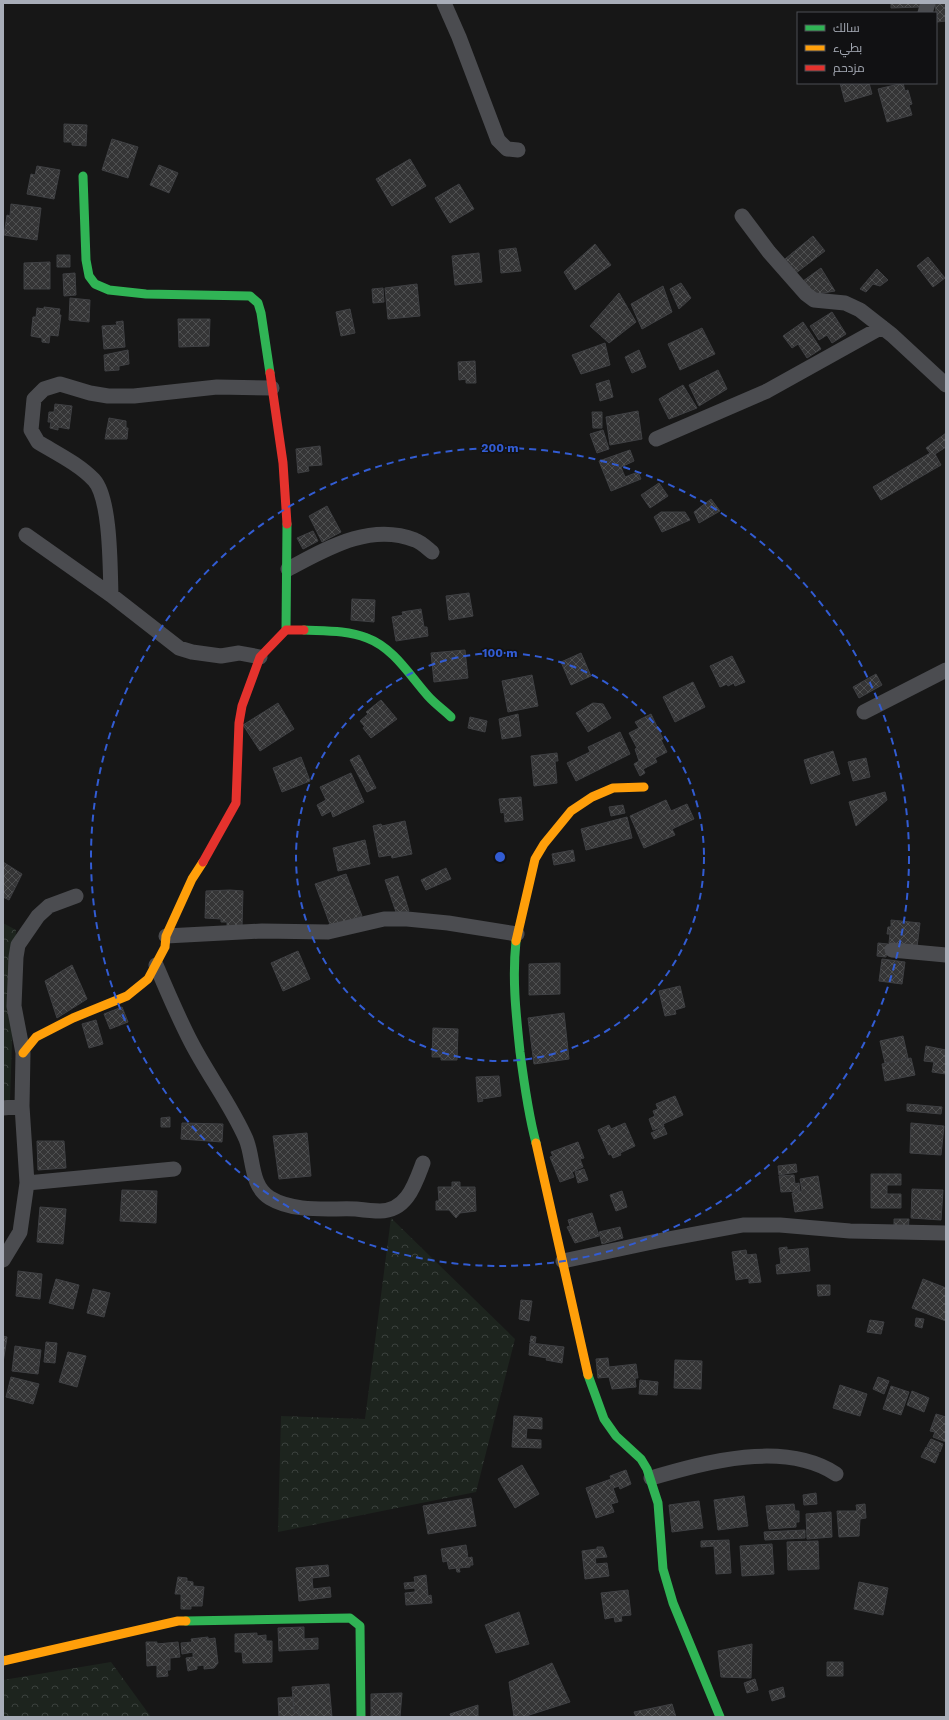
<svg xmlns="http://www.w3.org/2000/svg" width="949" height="1720" font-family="'Work Sans',Cairo,sans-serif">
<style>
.park{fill:url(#park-crowns)}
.building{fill:url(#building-cross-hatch);stroke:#3f4043}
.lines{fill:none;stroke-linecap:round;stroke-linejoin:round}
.street{stroke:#4b4c50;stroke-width:15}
.fast{stroke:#30b455;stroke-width:9}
.slow{stroke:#ff9f0a;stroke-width:9}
.jam{stroke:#e5322d;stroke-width:9}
.ring{fill:none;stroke:#325cd3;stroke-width:2;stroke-dasharray:7 5}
.centre{fill:#325cd3;stroke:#111113;stroke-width:2}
.ring-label{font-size:12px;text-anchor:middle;font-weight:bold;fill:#325cd3;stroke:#111113;stroke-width:3;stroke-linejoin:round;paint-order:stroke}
</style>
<defs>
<pattern id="park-crowns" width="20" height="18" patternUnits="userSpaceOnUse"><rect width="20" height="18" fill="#1d241e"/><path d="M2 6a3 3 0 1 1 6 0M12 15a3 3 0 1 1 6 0" fill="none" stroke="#3b413d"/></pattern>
<pattern id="building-cross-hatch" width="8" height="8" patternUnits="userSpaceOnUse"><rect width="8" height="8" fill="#353536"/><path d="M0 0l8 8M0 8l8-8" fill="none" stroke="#4f5051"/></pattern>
</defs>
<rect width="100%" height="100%" fill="#171717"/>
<!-- park -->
<path class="park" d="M3,923L16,930L10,1100H3Z
M391,1218L515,1339L476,1492L278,1532L281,1416L365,1419Z
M111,1662L151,1717H3V1680Z"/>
<!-- building -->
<path class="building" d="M891,3H921V7L891,8Z
M935,3H946V21L937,22Z
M840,83H869L872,94L845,102Z
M903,83L905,91L908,90L912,104L909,105L912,115L887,122L878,89Z
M64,124L87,125L86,146L72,145V142H64Z
M112,139L138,147L128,178L102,170Z
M410,159L426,186L392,206L376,179Z
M159,165L178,173L169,193L150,185Z
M37,166L60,170L54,199L27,194L31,174L35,175Z
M459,184L474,209L450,223L435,198Z
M11,204L41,208L37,240L4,235L7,215L10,216Z
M813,236L825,251L796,273L785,259Z
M595,244L611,265L575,290L564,272Z
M516,248L521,271L501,273L499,250Z
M479,253L482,282L455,285L452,256Z
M57,255H70V267H57Z
M928,257L945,278L933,287L917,266Z
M50,262V289H24V263Z
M821,268L835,291L811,295L803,281Z
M877,269L888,280L880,286L873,284L866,292L860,289Z
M75,273L76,295L64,296L63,274Z
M681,283L691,298L679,309L670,289Z
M417,284L420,316L388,319L385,288Z
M663,286L672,312L642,329L631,304Z
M383,288L384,302L373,303L372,289Z
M619,293L636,322L609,343L590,326Z
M70,298L90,300L89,322L69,320Z
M44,307L60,309L59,315H61L58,336L50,335L49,343L42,342V338L31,336L33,317H36L37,308L44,309Z
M350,309L355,333L341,336L336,312Z
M832,312L846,334L832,343L827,335L819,340L810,326Z
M178,319H210L209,346L179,347Z
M123,321L125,347L104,349L102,326L117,325L116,322Z
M803,322L821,349L807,358L798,344L792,348L783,336Z
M702,328L715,354L680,370L668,344Z
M605,343L610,365L581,374L572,355Z
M128,350L129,364L119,366V370L105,371L104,355Z
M639,350L646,367L632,373L625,357Z
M475,361L476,383H466V379L459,380L458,362Z
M718,370L727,389L699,406L689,385Z
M609,380L613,397L600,401L596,384Z
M683,385L697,408L669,419L659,399Z
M55,404L72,406L69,429L58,427V430L50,428L51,422H48L49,412H54Z
M638,411L642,439L610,445L606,417Z
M592,412H602V428H593Z
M109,418L126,421V428H128L127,439H105Z
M603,430L609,449L597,453L590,434Z
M946,433V447L935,454L941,465L881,500L873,487L930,453L926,448Z
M320,446L322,465L308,466L309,471L298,473L296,449Z
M630,450L634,461L621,467L625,477L638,472L641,479L611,491L599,461Z
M659,483L668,496L650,508L641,495Z
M711,499L720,511L699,523L694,512Z
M327,506L341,532L322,542L309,516Z
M661,512H685L690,520L662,532L654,517Z
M313,531L318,541L303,549L297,538Z
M469,593L473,616L449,620L446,596Z
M352,599L375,600L374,622L351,620Z
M421,609L424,627H427L428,636L396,641L392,617L403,615L402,612Z
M465,650L468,678L434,682L431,653Z
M581,653L591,676L571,685L561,662Z
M732,656L745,682L735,686L734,683L728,686L727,684L720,687L710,666Z
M876,674L882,685L859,698L853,687Z
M532,675L538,706L508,712L502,681Z
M693,682L705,707L675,722L663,697Z
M381,700L397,719L371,738L363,728L365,727L360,721L368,714L366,712Z
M278,703L294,729L260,751L243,725Z
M593,703L603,704L611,718L588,732L576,713Z
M518,714L521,736L502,739L499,719Z
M651,714L663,739L661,740L667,752L655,758L657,762L643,769L645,773L640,776L634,764L639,761L635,749L637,748L629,733L639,728L635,722Z
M470,717L487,721L485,732L468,728Z
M620,732L630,754L576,781L567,763L590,752L588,747Z
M833,751L840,774L811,784L804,760Z
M557,753L558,761H555L557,783L534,786L531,756Z
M359,755L376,788L367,792L350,760Z
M301,757L310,781L282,792L273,768Z
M866,758L870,777L853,781L848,762Z
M351,773L364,802L333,817L331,811L322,816L317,805L326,800L320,787Z
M885,792L887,800L856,826L849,802Z
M521,797L523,820L505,822L504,812L501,813L499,799Z
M666,800L671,811L687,804L694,819L672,829L675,835L644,848L630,816Z
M623,805L625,813L611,816L609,807Z
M627,817L632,838L586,850L581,829Z
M405,821L412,854L392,858L391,855L379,857L373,826L381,824L382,826Z
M365,840L370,864L338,871L333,848Z
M573,850L575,861L554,865L552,854Z
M3,862L22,874L9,900L3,897Z
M446,868L451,879L426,890L421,880Z
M346,874L362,916L331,927L315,884Z
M398,876L409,911L397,915L385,880Z
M230,890L243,891L242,927H227V922H221V919L205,918L206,891Z
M891,920L920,923L917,947L889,943L890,934H887L888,927H891Z
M878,943L888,944L886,957L877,956Z
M298,951L310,979L283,991L271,963Z
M882,959L905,962L902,984L879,981Z
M560,963V994L529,995V964Z
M72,965L87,999L57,1018L45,981Z
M680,986L685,1007L675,1010L676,1014L665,1016L659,991Z
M122,1007L128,1022L110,1029L104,1014Z
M564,1013L569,1059L534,1064L528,1018Z
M96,1020L103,1044L89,1048L82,1024Z
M433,1028L458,1029L457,1060H441V1057H432Z
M903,1036L908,1058L885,1063L880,1041Z
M926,1046L946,1050V1074L932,1072L934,1062L924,1061Z
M911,1058L915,1075L885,1081L882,1064Z
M499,1076L501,1096L482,1099L483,1101L478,1102L476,1077Z
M675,1096L683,1115L663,1124L664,1126L653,1130L649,1119L655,1116L653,1111L658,1109L656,1104Z
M907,1104L942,1107L941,1114L907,1111Z
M170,1117V1127H161V1118Z
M182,1123L223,1124L222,1142L181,1139Z
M625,1123L635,1146L620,1153L621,1155L613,1158L611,1154L609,1155L598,1130L609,1125L611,1129Z
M911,1123L944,1126L941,1155L910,1153Z
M664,1127L667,1134L654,1139L651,1133Z
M307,1133L311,1176L279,1179L273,1136Z
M37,1141H64L66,1168L38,1170Z
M578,1142L584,1158L580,1159L583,1167L572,1172L574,1177L560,1182L550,1157L553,1156L551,1152Z
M796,1164L797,1172L779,1175L778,1166Z
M584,1169L588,1180L578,1183L575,1172Z
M871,1174H901V1185H887V1194H901V1208H871Z
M794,1175L795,1184L799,1183L800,1191L781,1192L779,1176Z
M818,1176L823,1208L795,1212L792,1193L802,1191L800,1179Z
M452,1182H460V1187H475L476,1211L460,1213L456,1218L449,1210H436V1201H439L438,1187H452Z
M912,1189L943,1190L941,1220L911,1218Z
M122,1190L157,1191L156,1223L120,1221Z
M622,1191L627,1207L616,1211L610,1195Z
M40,1207L66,1209L63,1244L37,1242Z
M592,1213L599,1236L575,1243L567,1227L570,1226L568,1220Z
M894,1219H909L908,1232L894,1231Z
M620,1227L623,1238L602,1244L599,1232Z
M787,1247V1250L808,1248L810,1271L777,1274L776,1265L781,1264L779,1248Z
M746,1250L747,1255L756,1254L761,1282L749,1283V1278L736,1280L732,1252Z
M18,1271L42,1274L40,1299L16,1296Z
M56,1279L79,1285L73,1309L49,1303Z
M923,1279L946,1288V1321L912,1308Z
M817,1285H830V1295L818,1296Z
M93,1289L110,1293L104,1317L87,1313Z
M521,1300L532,1301L529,1321L519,1319Z
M916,1318L924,1319L922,1328L915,1326Z
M870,1320L884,1322L881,1334L867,1332Z
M3,1336L7,1337L3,1363Z
M531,1336L536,1337L535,1343L530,1342Z
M46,1342L57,1343L55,1363L44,1362Z
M530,1343L564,1347L562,1363L546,1360L547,1358L529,1355Z
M15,1346L41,1350L38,1374L12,1371Z
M68,1352L86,1356L77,1387L59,1382Z
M608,1358L609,1367L636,1364L638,1378H635L636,1387L612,1389L609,1377L598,1378L596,1359Z
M675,1360L702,1361L701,1389L674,1388Z
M11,1377L39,1384L33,1404L6,1397Z
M878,1377L889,1381L884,1394L873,1389Z
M640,1380L658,1382L657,1395L639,1394Z
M840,1385L867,1394L860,1416L833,1408Z
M891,1386L909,1392L901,1415L883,1409Z
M912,1391L929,1398L924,1412L907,1405Z
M936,1414L946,1417V1442L933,1437L935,1432L930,1431Z
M514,1416L542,1418V1429L527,1428L526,1439L541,1440V1448L512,1447Z
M931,1439L943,1444L940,1452L927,1446Z
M926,1447L939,1453L935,1463L921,1457Z
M522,1465L539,1494L515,1508L498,1479Z
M626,1470L631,1484L620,1489L619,1486L613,1488L618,1502L611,1504L614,1512L596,1518L586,1488L611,1479L610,1476Z
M816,1493L817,1504L804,1505L803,1495Z
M744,1496L748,1526L718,1530L714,1500Z
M471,1498L476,1526L428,1534L423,1506Z
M699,1501L703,1528L672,1532L669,1505Z
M794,1504L795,1511H799V1522H796V1527L769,1529L766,1506Z
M865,1504L866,1518L860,1519L859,1536L839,1537L837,1511H857L856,1505Z
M831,1512L832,1537L807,1539L806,1514Z
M805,1530V1538L765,1540L764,1532Z
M729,1540L731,1573L716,1574L714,1546L701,1547V1541Z
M818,1541L819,1569L788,1570L787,1542Z
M772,1544L774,1574L742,1576L740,1546Z
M466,1545L468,1558L472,1557L473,1565H470V1567L459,1568L460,1572H457L456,1568L449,1569L447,1561L443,1562L441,1549Z
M597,1547H603L607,1557L595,1558L596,1564L607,1563L609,1576L585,1579L582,1551L597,1549Z
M328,1565L329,1576L312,1578L313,1589L330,1587L331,1597L299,1601L296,1568Z
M426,1575L428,1596L431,1595L432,1603L406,1605L405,1593L415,1592V1588L405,1589L404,1583L415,1582L414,1577Z
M178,1577L187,1578V1581L193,1582V1586L204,1587L202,1606H191V1609H181V1594H175Z
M859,1582L888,1588L883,1615L854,1609Z
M628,1590L631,1615L621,1616L622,1621L615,1622L614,1617L605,1619L601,1593Z
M519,1612L529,1644L496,1653L485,1625Z
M304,1627V1639L318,1638V1649L279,1651L278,1628Z
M257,1633V1636L266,1635V1641H272V1662L243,1663L242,1652H235V1634Z
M208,1637V1639L215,1638L218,1663L214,1668L204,1669V1665L197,1666V1669L188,1671L186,1658L193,1657V1652L182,1654L181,1643L192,1642L191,1639Z
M146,1642H157V1644L178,1642L180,1657L170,1658V1670H167L168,1676L157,1677V1665L147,1666Z
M752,1644L751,1678L721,1677L718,1651Z
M827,1662H843V1676H827Z
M552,1663L570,1702L523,1717H514L509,1682Z
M755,1679L758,1690L747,1693L744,1683Z
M329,1684L332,1717H299V1711L294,1712L292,1687Z
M783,1687L785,1697L772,1701L769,1691Z
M402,1693L400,1717H371V1694Z
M293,1697L294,1712L299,1711V1717H279L278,1698Z
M672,1704L676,1717H636L634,1712Z
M478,1705V1717H451L450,1714Z"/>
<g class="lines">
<!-- street -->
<path class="street" d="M444,3L459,37L498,140L507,149L518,150
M925,13L928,3
M742,216L769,252L806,294L814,300L845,303L860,310L892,335L946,385
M656,439L767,391L882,327
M26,535L111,595L179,648L192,652L221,656L239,653L260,657
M288,569C326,549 370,522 415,540C421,542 427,548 432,552
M111,595C110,569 111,499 94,480C79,464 56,453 38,442L31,430L34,399L44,389L60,384L90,393L108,396H134L217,387L272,388
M864,712L946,670
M166,936L262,931L328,932L384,919H407L448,923L517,934
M892,950L946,955
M156,965C167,991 178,1017 191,1042C208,1075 231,1105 246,1139C254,1158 250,1186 270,1198C295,1213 329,1208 356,1209C364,1210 372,1211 380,1211C407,1211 415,1184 423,1163
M3,1108L22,1106
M27,1183L174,1169
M3,1260L20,1232L27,1183L22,1106L23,1053L14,1006L16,957L18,945L38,916L49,906L76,896
M563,1261L657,1241L743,1225H780L850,1231L946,1233
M651,1478C706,1462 784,1440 836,1474"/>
<!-- fast -->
<path class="fast" d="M83,176L86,260L89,276L95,284L109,290L146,294L250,296L258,303L261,313L270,373
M286,630L287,524
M304,630C325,631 347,630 367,638C394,648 410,676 428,696C435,704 444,710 451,717
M516,941C512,979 516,1014 520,1052C524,1083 528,1113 536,1143
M588,1375L604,1419L616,1436L641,1459L647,1469L658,1503L663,1569L673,1603L720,1717
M186,1621L350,1618L360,1626L361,1717"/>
<!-- slow -->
<path class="slow" d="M516,941L535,859L544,844L571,811L592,797L613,788L644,787
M23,1053L36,1037L73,1018L127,996L148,979L165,947L166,936L192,879L203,862
M536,1143L588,1375
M3,1661L178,1621H186"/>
<!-- jam -->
<path class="jam" d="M270,373L283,463L287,524
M203,862L236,803L239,723L242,706L260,657L286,630H304"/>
</g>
<!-- distance rings -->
<g class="ring">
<circle cx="500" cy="857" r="204"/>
<circle cx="500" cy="857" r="409"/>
</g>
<circle cx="500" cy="857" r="6" class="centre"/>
<g class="ring-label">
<text x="500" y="452">200 m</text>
<text x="500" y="657">100 m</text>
</g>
<!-- border -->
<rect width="949" height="1720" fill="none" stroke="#a8adb8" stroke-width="8"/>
<!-- legend -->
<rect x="797" y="12" width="140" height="72" fill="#111113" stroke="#4d4f55"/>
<rect x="805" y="25" width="20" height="6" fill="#30b455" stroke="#4d4f55"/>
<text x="833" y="32" font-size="12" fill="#a8adb8">سالك</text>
<rect x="805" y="45" width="20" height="6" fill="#ff9f0a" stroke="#4d4f55"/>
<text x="833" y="52" font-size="12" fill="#a8adb8">بطيء</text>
<rect x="805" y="65" width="20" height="6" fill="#e5322d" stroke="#4d4f55"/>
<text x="833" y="72" font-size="12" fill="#a8adb8">مزدحم</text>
</svg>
